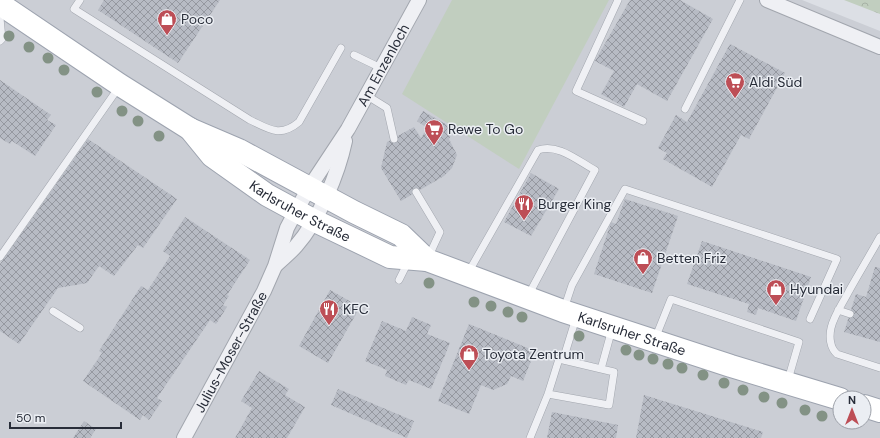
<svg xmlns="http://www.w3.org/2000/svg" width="880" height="438" font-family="'DM Sans',sans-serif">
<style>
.built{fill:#cbced5;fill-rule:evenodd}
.green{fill:#c1cebf}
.forest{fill:url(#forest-crowns)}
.building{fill:url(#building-cross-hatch)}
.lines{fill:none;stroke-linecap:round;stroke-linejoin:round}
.service-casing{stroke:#a2a6ae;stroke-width:8}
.minor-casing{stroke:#a2a6ae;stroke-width:16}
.primary-casing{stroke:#9da3af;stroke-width:24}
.service{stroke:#eff0f4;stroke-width:7}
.minor{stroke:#eff0f4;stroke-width:14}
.primary{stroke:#fff;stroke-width:22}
.tree{fill:#839285}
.labels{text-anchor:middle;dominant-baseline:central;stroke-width:3;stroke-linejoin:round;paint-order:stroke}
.poi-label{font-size:14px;fill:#282d39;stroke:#ebeef3;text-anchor:start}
.street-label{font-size:14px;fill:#282d39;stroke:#ebeef3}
</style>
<defs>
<pattern id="forest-crowns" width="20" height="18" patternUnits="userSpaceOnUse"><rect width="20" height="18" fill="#c1cebf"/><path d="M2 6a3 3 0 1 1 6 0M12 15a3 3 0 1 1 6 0" fill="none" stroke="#a6b1a5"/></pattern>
<pattern id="building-cross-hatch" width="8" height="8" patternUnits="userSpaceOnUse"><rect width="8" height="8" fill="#b7bbc4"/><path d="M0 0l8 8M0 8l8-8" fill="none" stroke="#9598a0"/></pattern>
</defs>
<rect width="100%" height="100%" fill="#dcdfe5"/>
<!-- built -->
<path class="built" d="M0,0H802L880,31V438H0ZM840,398H864V422H840Z"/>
<!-- green -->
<path class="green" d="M452,0H609L519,169L402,94Z"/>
<!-- forest -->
<path class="forest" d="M844,0H880V14Z"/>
<!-- building -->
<path class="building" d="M104,0H220L178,63L98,10Z
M630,0H680L713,19L667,101L637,84L624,107L601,94L614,71L595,61Z
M730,44L785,73L749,139L741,135L712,187L663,159L667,153L658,148L676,115L687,122Z
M0,80L51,115L47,120L56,125L35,156L12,141L10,144L0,138Z
M423,111L454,129L449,139L457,155L452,168L444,176L401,201L381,168L387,142L414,127L421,138L427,128L417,121Z
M88,139L177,199L143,248L138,245L114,276L99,266L87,283L58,288L19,344L0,331V264Z
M531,173L559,189L531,236L504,222Z
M625,199L678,216L652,293L594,274L611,222L616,224Z
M185,217L250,260L227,295L229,296L223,305L227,307L216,324L210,320L157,398L162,401L149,420L143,415L140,420L83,381L102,353L99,351L141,286L148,290L170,256L163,251Z
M702,241L811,277L796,321L758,308L756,315L747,312L749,304L687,284Z
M875,267L880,268V342L844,332L856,294L866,297Z
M330,290L360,307L328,363L299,346Z
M412,317L431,325L427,334L450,343L431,389L409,380L406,385L385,376L387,370L365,361L382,321L406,331Z
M469,324L535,351L523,381L511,376L507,384L493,390L481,385L469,414L438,401Z
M259,371L289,389L285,395L305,407L287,438H235L252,408L241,401Z
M338,389L414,421L407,438L331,405Z
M644,395L763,432L761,438H636Z
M552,412L618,425L616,438H547Z
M84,421L96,429L90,438H73Z"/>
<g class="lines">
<defs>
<path id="service" d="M80,0L74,9L250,120C269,129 280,138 299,122L341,48
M618,0L576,91L643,121
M0,18L2,39L0,41
M354,55L381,68
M366,95L387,108L394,139
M685,109L740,0
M416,192L440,232L428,258
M880,237C870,255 859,273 849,291C843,303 834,315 831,328C829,337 830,348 837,354L880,368
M0,257L119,87
M468,273L538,150C558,143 578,161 595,170L528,296
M399,280L408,262
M564,309L572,285L625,189L837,259L810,319
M838,310L850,314
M53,311L80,328
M655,339L671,299L799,342L788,380
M563,360L576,318
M601,369L612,329
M530,438L548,394L559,359L614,372L609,405L548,394"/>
<g id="minor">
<path d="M767,0L880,47"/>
<path d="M276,265C282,259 290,253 296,246C319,220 338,174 345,141"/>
<path id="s1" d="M184,438L264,291L275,266L287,228L296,211L309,188L348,129L419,0"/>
</g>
<g id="primary">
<path d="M0,4L120,85L190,129L239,150L354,212L401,235L427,260"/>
<path id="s2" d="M190,129L212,156L267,195L313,220L390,257L427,260L563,311L731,366L840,399"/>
<path d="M864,406L880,411"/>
</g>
</defs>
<!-- service casing -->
<use href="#service" class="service-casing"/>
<!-- minor casing -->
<use href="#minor" class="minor-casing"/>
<!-- primary casing -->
<use href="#primary" class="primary-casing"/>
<!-- service -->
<use href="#service" class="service"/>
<!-- minor -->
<use href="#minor" class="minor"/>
<!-- primary -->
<use href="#primary" class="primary"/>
</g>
<!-- trees -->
<g class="tree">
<circle cx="9" cy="36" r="5.5"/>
<circle cx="29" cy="47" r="5.5"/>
<circle cx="48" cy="58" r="5.5"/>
<circle cx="64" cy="70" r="5.5"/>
<circle cx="97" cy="92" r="5.5"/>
<circle cx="122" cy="111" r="5.5"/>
<circle cx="138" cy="121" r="5.5"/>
<circle cx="159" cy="136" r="5.5"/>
<circle cx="429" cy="283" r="5.5"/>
<circle cx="474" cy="302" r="5.5"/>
<circle cx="491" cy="306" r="5.5"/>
<circle cx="508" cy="312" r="5.5"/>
<circle cx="522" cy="317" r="5.5"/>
<circle cx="579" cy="336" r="5.5"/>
<circle cx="626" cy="350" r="5.5"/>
<circle cx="639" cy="355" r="5.5"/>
<circle cx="653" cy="359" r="5.5"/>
<circle cx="668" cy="364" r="5.5"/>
<circle cx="682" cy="368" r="5.5"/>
<circle cx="703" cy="375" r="5.5"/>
<circle cx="724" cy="383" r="5.5"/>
<circle cx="743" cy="390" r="5.5"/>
<circle cx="764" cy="397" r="5.5"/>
<circle cx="782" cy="403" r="5.5"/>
<circle cx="805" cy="410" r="5.5"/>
<circle cx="822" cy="416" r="5.5"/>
</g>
<!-- icons -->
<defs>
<symbol id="shop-pin" viewBox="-11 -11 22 30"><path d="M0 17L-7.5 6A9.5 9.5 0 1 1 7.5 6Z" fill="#bd4e56" stroke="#ebeef3"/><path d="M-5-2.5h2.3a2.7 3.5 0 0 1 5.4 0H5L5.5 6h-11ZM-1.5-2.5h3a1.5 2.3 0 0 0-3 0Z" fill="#fff"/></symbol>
<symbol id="supermarket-pin" viewBox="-11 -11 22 30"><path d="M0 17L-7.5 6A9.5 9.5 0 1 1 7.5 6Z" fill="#bd4e56" stroke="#ebeef3"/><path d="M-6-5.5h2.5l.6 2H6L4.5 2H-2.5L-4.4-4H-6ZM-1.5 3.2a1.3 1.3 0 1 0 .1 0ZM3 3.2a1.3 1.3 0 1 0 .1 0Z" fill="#fff"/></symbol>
<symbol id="restaurant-pin" viewBox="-11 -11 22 30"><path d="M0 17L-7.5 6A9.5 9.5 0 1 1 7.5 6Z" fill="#bd4e56" stroke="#ebeef3"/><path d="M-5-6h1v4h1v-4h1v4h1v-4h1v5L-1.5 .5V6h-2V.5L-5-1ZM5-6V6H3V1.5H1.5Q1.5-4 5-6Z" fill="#fff"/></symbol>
</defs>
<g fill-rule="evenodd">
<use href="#shop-pin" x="156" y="8" width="22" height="30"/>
<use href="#supermarket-pin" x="724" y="71" width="22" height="30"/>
<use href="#supermarket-pin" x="423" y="118" width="22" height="30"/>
<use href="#restaurant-pin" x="513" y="193" width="22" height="30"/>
<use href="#shop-pin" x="632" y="247" width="22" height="30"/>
<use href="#shop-pin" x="765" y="278" width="22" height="30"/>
<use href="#restaurant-pin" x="318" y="298" width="22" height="30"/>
<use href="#shop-pin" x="458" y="343" width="22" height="30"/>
</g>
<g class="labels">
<!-- poi labels -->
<g class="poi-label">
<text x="181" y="19">Poco</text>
<text x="749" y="82">Aldi Süd</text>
<text x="448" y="129">Rewe To Go</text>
<text x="538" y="204">Burger King</text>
<text x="657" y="258">Betten Friz</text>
<text x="790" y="289">Hyundai</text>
<text x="343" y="309">KFC</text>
<text x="483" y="354">Toyota Zentrum</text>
</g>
<!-- street labels -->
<g class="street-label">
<text stroke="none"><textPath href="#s1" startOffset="424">Am Enzenloch</textPath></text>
<text stroke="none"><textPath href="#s2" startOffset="139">Karlsruher Straße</textPath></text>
<text stroke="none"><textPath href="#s2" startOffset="495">Karlsruher Straße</textPath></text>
<text stroke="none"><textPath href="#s1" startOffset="98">Julius-Moser-Straße</textPath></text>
</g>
</g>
<!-- north arrow -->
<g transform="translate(852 410)"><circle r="19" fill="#ebeef3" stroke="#9da1a9"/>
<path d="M0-3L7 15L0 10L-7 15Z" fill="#bd4e56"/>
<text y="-6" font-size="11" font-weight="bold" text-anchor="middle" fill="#282d39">N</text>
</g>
<!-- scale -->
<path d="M10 422v6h111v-6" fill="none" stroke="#282d39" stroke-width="2"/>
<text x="16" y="422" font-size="12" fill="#282d39" stroke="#ebeef3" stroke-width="3" paint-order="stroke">50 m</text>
</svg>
